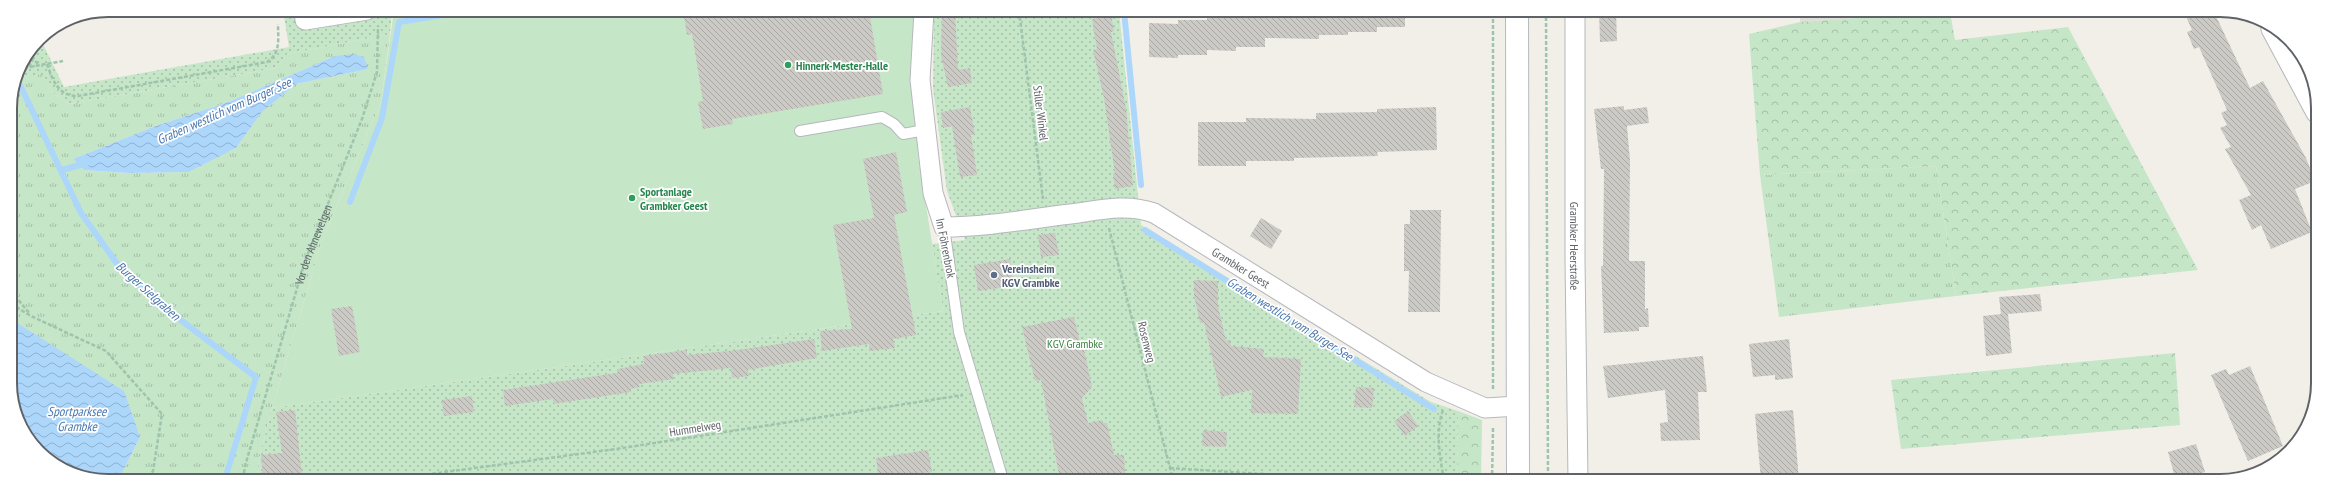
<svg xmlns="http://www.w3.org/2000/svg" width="2328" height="491" font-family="'PT Sans Narrow',sans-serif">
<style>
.education{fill:#e0ded6}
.grass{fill:url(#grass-tufts);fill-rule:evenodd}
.forest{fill:url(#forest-crowns)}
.park{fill:url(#park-dots)}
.pitch{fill:#c6e6c8}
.water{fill:url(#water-waves)}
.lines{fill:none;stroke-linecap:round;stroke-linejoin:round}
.stream{stroke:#add6fb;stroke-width:6}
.building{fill:url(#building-back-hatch)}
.lane-casing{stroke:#b5b8bc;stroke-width:12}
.street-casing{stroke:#b5b8bc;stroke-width:21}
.secondary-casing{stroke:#b6babf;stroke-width:24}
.path{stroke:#9ec5ab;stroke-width:2.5;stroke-dasharray:4 2;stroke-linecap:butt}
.lane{stroke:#fff;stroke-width:10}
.street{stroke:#fff;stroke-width:19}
.secondary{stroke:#fff;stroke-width:22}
.leisure-dot{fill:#2e9e5b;stroke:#fff;stroke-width:1.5}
.service-dot{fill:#5c6f8a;stroke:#fff;stroke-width:1.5}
.labels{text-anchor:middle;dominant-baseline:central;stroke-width:3.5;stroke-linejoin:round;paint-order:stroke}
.leisure-label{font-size:12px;font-weight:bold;fill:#27864d;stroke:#fff;text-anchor:start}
.street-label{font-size:12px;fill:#5f6368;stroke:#fff}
.service-label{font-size:12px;font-weight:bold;fill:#4e5e75;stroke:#fff;text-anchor:start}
.park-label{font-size:12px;fill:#3a8440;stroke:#fff}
.water-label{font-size:13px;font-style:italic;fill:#4977ae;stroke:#fff}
.rim{fill:none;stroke:#5f6368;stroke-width:2}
</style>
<defs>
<pattern id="grass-tufts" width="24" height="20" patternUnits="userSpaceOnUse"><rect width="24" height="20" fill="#c6e6c8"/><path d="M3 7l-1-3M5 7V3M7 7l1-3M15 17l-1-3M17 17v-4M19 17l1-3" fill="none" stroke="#a4bea6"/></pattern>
<pattern id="forest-crowns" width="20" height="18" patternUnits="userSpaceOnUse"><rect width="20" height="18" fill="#c6e6c8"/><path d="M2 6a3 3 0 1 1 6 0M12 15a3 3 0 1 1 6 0" fill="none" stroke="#a4bea6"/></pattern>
<pattern id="park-dots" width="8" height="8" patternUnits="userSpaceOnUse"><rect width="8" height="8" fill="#c6e6c8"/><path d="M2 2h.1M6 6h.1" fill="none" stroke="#a4bea6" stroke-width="1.8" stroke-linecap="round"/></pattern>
<pattern id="water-waves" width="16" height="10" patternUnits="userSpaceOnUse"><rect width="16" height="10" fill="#add6fb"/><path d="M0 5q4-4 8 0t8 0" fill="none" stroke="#90b1cf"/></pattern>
<pattern id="building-back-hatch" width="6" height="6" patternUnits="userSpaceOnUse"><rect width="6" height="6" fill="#cccac5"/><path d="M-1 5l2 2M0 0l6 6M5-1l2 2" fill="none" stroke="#a9a8a4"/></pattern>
</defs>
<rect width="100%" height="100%" fill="#f1efe8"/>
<!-- education -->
<path class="education" d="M1800,11L1943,12L1800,22Z"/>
<!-- grass -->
<path class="grass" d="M390,34L381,102L322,241L272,408L259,459L257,479H119L140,437L11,319L10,102L15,81L41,73L53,93L70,104L276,68L287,54ZM335,56L363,57L368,69L296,84L262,112L236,148L189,172L128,173L84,170L73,159L153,127L228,102Z
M2284,36L2289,39L2316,89V95Z
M1936,166L1956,296L1779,317L1760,175Z"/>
<!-- forest -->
<path class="forest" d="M1943,12H1950L1955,40L2068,27L2198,270L1956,296L1936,166L1760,175L1749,34L1800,22Z
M2175,353L2180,425L1901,449L1891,380Z
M1458,411L1482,420L1481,480H1457Z"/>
<!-- park -->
<path class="park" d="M283,10H392L390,34L287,54L276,68L70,104L53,93L41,74L15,81L18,71L40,38L64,87L289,47Z
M934,11H1119L1141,225L1431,402L1458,411L1457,480L257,479L259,459L272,408L943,311L932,244L965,240L947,191L933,89Z"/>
<!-- pitch -->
<path class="pitch" d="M436,10L915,11L912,83L918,156L943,311L272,408L322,241L381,102L393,17Z"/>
<!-- water -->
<path class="water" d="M353,54L364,57L368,69L296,84L262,112L236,148L189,172L128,173L84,170L73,159L153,127L228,102L335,56Z
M11,319L124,391L140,437L119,479H89L39,452L12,402Z"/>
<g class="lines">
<!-- stream -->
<path class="stream" d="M1124,11L1141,185
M20,85L81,213L118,265L170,312L256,377L225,479
M62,170L87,163
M350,202L382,118L399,22L475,10
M1145,230L1434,409"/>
</g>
<!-- building -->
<path class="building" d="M683,10L869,11L883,94L732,119L733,124L703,129L698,102L703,101L692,34L687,35Z
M942,11H955L958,70L970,68L972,83L948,87L941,55Z
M1237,11H1405V27H1377V32H1348V35H1319V39L1265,38V47H1236V51L1207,50V55H1178V58L1149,57V23L1178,24V20H1207V15H1237Z
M1599,11H1616L1617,41L1600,42Z
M2184,12H2214L2250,88L2263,81L2306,158L2315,181L2295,189L2312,232L2271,249L2261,225L2252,230L2239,200L2251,195L2225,149L2231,147L2220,128L2227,125L2221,113L2227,110L2199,47L2194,49L2187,32L2192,30Z
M1111,15L1114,31L1111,32L1126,109L1133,186L1115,189L1113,173H1115L1104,98L1093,50L1097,49L1092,19Z
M1624,106V110L1647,107L1649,123L1627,126L1630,161L1629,261H1645V309L1648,308L1649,327H1639V331L1604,333L1601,266H1603L1604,169H1601L1594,109Z
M970,107L975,135H971L977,175L960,177L952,126L943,128L941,112Z
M1436,107L1437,150L1377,152L1378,156L1294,158V161H1246V166H1198V122H1246V118L1316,119V113L1377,112V109Z
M896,152L907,212L894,215L916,335L893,339L895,348L870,351L869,344L822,351L820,331L852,329L833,225L874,218L863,159Z
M1410,210H1441L1440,312H1408L1409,271H1404V224H1410Z
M1261,218L1282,231L1271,249L1250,236Z
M1055,233L1059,255L1041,257L1038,235Z
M1010,259L1014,286L978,291L974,265Z
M1194,280L1218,281V306L1226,341L1230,340L1231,346L1264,349L1263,357L1301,359L1298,414L1251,413L1252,390L1221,397L1206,331L1204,322L1200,323L1194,295Z
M2040,294L2042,311L2008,314L2012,353L1986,356L1983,316L2001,314L1999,297Z
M352,306L360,352L339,356L331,309Z
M1074,317L1082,350L1084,349L1092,387L1082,398L1088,423L1102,420V423H1107L1114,455H1124L1125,473L1081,474V478L1060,480L1041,380L1035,381L1022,327Z
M814,339L817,358L748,370L749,376L732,378L731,368L673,374L674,379L639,384L640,387L630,389L631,392L553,404V399L505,406L503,390L617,373L618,369L644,364L643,356L687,350V355L738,350Z
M1789,339L1793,378L1775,380V375L1753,377L1749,344Z
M1703,356L1707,392H1698L1700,440L1661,441L1660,423L1668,422L1665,390L1608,398L1603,366Z
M2250,366L2283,446L2248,461L2211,375L2226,369L2229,375Z
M1356,387L1374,388L1372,408L1354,407Z
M472,396L474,412L444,416L442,400Z
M295,410L302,475L263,478L261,455L282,453L276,412Z
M1793,410L1799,480H1761L1755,414Z
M1408,411L1418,426L1405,436L1394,421Z
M1203,430L1227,432L1226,447L1202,446Z
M2196,444L2205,472L2176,481L2168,452Z
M928,450L932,472L879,480L876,458Z"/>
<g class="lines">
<defs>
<path id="lane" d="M800,131L882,117L894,124L903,134L925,130
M944,227L959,332L1003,480"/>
<g id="street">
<path d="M304,10L305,20L367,10"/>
<path id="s2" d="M924,11L920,80L933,193L944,227C989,227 1034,218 1078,213C1104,209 1129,204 1154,213L1426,382L1485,408L1518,406"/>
<path id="s3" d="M1575,11V260L1578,480"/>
<path d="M2271,29L2316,113"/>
</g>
<path id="secondary" d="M1517,11L1518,480"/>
</defs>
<!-- lane casing -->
<use href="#lane" class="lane-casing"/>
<!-- street casing -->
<use href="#street" class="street-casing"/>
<!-- secondary casing -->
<use href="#secondary" class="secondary-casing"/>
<!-- path -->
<g class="path">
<path d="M1019,11L1043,199"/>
<path d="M1546,11L1548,480"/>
<path d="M1174,12L1182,11"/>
<path d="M47,64C53,81 58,96 78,96L267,62C281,53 278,39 278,24"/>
<path d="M29,67L33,59L39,65"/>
<path d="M18,69L63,61"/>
<path d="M1109,228L1173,480"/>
<path d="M11,291L30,314"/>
<path d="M11,304L31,316L106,351L162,414L153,471L147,479"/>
<path d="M1493,389V11"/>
<path d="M1443,410C1435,432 1440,458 1444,480"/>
<path d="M1170,468L1355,480"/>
<path id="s1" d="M243,479L245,466L305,261L362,119L377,72L378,26"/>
<path d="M415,479L430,474L616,449L963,395"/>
<path d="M1492,480L1493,428"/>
</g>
<!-- lane -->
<use href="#lane" class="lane"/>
<!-- street -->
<use href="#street" class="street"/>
<!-- secondary -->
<use href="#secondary" class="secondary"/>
</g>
<!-- markers -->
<g class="leisure-dot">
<circle cx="788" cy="65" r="4"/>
<circle cx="632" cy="198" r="4"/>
</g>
<circle class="service-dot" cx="994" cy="275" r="4"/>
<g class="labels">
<!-- leisure labels -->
<g class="leisure-label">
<text x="796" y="65">Hinnerk-Mester-Halle</text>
<text x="640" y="191">Sportanlage<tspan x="640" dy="14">Grambker Geest</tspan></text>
</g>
<!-- street labels -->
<g class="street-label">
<text transform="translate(1041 113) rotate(83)">Stiller Winkel</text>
<text stroke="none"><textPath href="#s1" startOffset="245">Vor den Ahnewelgen</textPath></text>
<text stroke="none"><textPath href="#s3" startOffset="235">Grambker Heerstraße</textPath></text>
<text transform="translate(946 248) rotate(79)">Im Föhrenbrok</text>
<text stroke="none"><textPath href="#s2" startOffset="533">Grambker Geest</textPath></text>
<text transform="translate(1147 342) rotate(76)">Rosenweg</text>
<text transform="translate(695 428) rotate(-9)">Hummelweg</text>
</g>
<!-- service labels -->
<g class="service-label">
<text x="1002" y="268">Vereinsheim<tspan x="1002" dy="14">KGV Grambke</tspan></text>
</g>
<!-- park labels -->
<g class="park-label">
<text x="1075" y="343">KGV Grambke</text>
</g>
<!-- water labels -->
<g class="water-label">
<text transform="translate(224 111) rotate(-24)">Graben westlich vom Burger See</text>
<text transform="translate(148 291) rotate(42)">Burger Sielgraben</text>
<text transform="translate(1290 319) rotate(32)">Graben westlich vom Burger See</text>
<text x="77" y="411">Sportparksee<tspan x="77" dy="15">Grambke</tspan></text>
</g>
</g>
<!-- crop -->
<path d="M0 0H2328V491H0ZM108 17H2220A91 91 0 0 1 2311 108V383A91 91 0 0 1 2220 474H108A91 91 0 0 1 17 383V108A91 91 0 0 1 108 17Z" fill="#fff" fill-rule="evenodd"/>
<path class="rim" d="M108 17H2220A91 91 0 0 1 2311 108V383A91 91 0 0 1 2220 474H108A91 91 0 0 1 17 383V108A91 91 0 0 1 108 17Z"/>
</svg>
